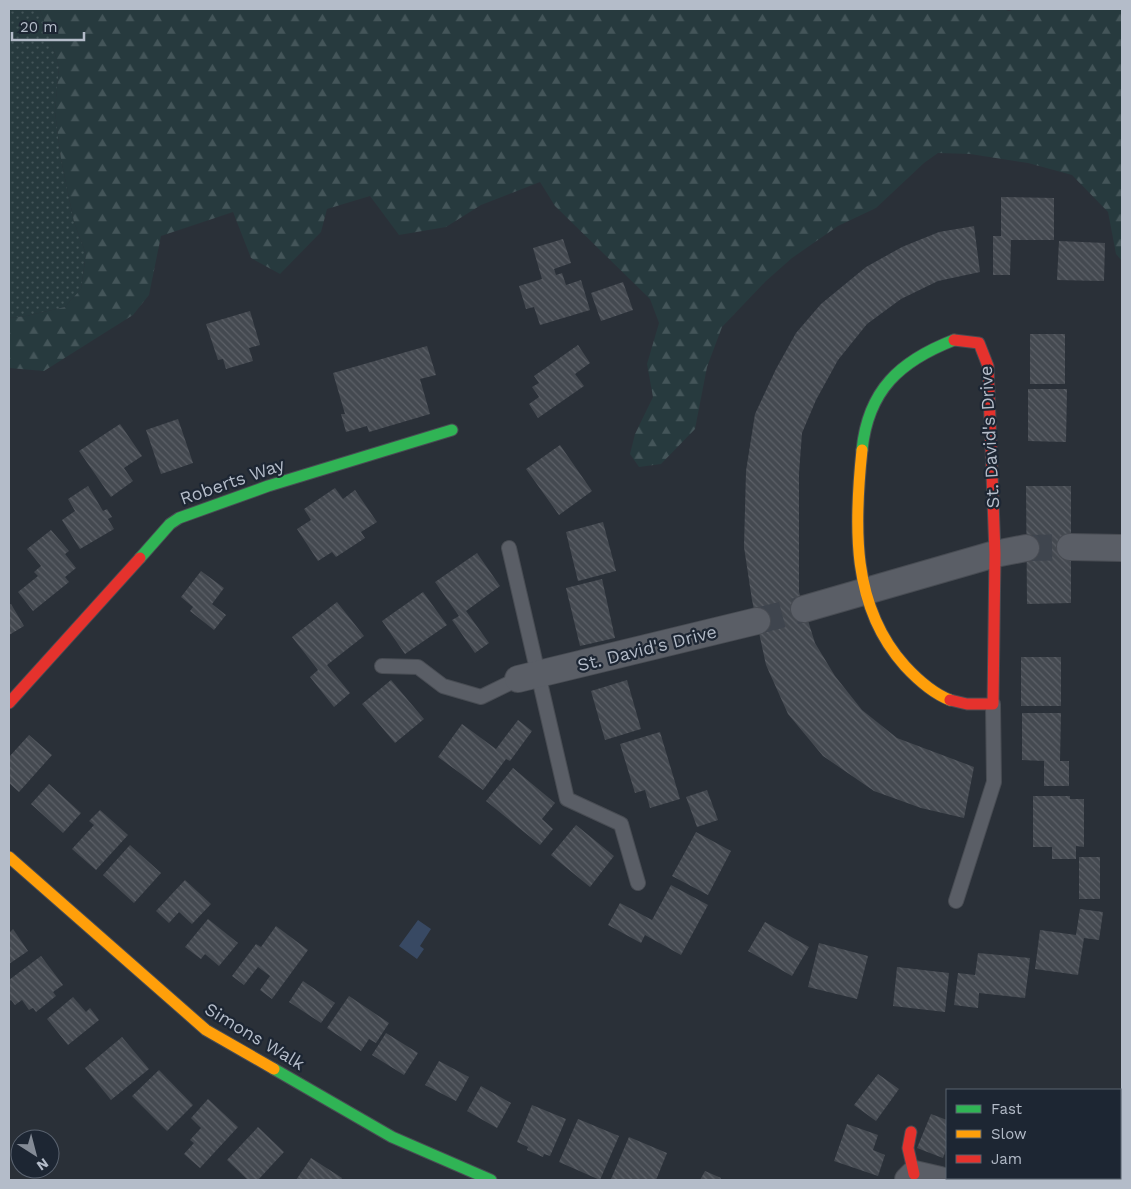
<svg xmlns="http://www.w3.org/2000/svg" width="1131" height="1189" font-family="'Work Sans',sans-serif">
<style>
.grass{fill:url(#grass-dots)}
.forest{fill:url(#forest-firs)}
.water{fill:#384963}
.building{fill:url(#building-back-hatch)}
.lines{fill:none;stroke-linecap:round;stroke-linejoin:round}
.street-tunnel{stroke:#3f454e;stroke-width:26;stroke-dasharray:26 13;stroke-linecap:butt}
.lane-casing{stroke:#484c53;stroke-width:16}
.street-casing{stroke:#484c53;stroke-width:28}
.fast-casing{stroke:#484c53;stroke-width:13}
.slow-casing{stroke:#484c53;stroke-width:13}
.jam-casing{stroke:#484c53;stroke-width:13}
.lane{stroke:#5a5e66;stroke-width:14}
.street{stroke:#5a5e66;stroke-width:26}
.fast{stroke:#30b455;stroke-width:11}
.slow{stroke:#ff9f0a;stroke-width:11}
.jam{stroke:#e5322d;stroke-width:11}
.labels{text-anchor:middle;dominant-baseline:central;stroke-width:4.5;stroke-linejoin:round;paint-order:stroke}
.street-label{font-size:18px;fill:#b4bcc9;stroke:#1d2633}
</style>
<defs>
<pattern id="grass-dots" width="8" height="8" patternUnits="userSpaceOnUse" patternTransform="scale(1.25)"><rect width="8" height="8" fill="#273a3e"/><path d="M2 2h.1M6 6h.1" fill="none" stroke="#445559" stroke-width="1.8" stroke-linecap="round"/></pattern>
<pattern id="forest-firs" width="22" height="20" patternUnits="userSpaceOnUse" patternTransform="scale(1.25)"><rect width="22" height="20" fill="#273a3e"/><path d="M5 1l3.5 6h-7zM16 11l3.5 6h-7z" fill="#445559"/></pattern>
<pattern id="building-back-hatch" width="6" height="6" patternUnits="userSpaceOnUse" patternTransform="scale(1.25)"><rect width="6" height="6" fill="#444950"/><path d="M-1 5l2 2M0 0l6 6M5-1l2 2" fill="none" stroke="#5d6168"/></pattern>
</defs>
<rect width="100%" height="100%" fill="#2a3038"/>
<!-- grass -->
<path class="grass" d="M9,9H40L59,66L55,112L61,159L74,222L86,254L81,289L65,307L26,316L9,318Z"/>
<!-- forest -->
<path class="forest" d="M40,9H1003L1009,11L1015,9H1122V261L1116,254L1108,212L1072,175L1028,163L970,154L938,153L924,163L876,208L838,226L792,258L766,281L722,327L707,367L695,429L661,464L639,467L630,454L635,434L653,397L647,364L659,323L650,299L555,206L540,182L481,205L446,227L399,235L370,196L327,209L321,232L280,274L251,258L233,212L161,236L149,295L133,315L44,371L9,368V318L26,316L65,307L81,289L86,254L74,222L61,159L55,112L59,66Z"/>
<!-- water -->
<path class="water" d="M418,920L431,929L420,946L424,949L417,959L399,946Z"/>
<!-- building -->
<path class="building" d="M1001,197L1054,198V240H1011L1010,275H993V236H1001Z
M974,226L980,272L938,281L901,299L867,324L838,360L816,400L802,433L799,473V592L815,643L835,676L862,710L897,738L974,767L964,818L921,808L874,791L823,756L788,714L766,665L752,600L744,547L746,471L755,414L776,369L796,333L821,304L866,267L902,247L939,232Z
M563,239L571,263L554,269L556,275L562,273L566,285L581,280L590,310L540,325L534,307L526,309L519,286L542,279L533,248Z
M1059,241L1105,243L1104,281L1057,280Z
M623,282L633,310L601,321L591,293Z
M250,311L260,345L249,348L253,361L226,369L223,359L218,360L206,324Z
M1030,334H1065V384H1030Z
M578,345L590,363L575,374L584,386L538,418L529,404L539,397L532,387L539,383L534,376Z
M427,346L436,375L420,379L430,414L369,432L367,426L346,432L341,414H345L333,373Z
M1028,389H1067L1066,442L1028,441Z
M178,419L193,463L161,474L146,430Z
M120,424L142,456L124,468L133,481L111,497L79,451Z
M560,445L592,491L559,515L526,469Z
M88,486L103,511L107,509L112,517L108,519L114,529L80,549L62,520L75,511L68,499Z
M1026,486H1071V603L1027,604Z
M335,488L343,499L355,490L377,522L361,532L365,538L336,557L332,552L318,561L297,529L311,520L304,509Z
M603,522L616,571L578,581L566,532Z
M51,530L69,551L65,554L76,568L65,577L69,582L33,611L18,592L38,576L34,572L41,566L27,549Z
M477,553L500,586L466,611L489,643L475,653L452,620L459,616L435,582Z
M201,571L224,588L212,604L226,615L214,630L190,611L193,607L181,597Z
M602,579L615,638L580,646L566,588Z
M423,592L447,625L405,654L382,621Z
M337,602L364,636L327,665L350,693L334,707L310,677L318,670L292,637Z
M11,604L24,626L9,635V605Z
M1021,657H1061V706H1021Z
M391,680L424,719L395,743L362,704Z
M627,680L641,729L605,740L591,691Z
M1022,713H1061L1060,761H1069V786H1044V761L1022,760Z
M518,720L532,731L510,761L506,759L483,790L438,757L462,724L496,749Z
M660,732L680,799L650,808L645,790L635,793L620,744Z
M29,735L52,755L19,792L9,783V757Z
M513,768L555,803L542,819L553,829L540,845L486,801Z
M49,784L81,813L63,833L31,804Z
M707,790L718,820L697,827L686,797Z
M1033,796H1070V799H1084V847L1076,846V859H1052V847H1033Z
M100,810L128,835L96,870L72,849L94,825L89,821Z
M576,825L614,856L590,887L551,855Z
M696,832L731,851L708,895L672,876Z
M130,845L161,873L134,903L103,875Z
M1079,857H1100V899H1079Z
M185,880L211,904L192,924L179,912L169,923L156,911Z
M671,885L708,905L681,955L645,935L641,943L608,925L620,903L652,920Z
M1080,909L1103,912L1099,940L1084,938L1078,975L1035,969L1040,930L1076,935Z
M208,919L238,943L219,966L205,954L201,959L185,947Z
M765,922L809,947L792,976L748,951Z
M276,926L308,950L272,999L260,990L270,976L258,967L244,985L232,976L256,944L261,947Z
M13,929L28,951L9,964V933Z
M819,943L868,956L857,999L808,987Z
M978,953L1030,958L1025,998L979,993L978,1008L954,1005L958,973L975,975Z
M41,956L63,985L53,992L56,996L36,1012L33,1008L29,1010L22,1000L15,1005L11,1000L9,1001V980Z
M897,967L949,973L945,1012L893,1006Z
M303,981L335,1003L321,1023L289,1002Z
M349,996L389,1023L376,1043L369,1039L361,1051L327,1028Z
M73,997L86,1012L90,1008L99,1020L68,1045L47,1019Z
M386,1033L418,1053L404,1075L372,1055Z
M122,1037L149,1069L111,1100L85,1068Z
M439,1061L469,1077L456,1101L425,1085Z
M159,1070L193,1105L167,1131L132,1096Z
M878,1074L899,1089L876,1121L854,1105Z
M481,1086L511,1103L497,1128L467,1111Z
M208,1099L238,1127L200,1168L184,1154L194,1143L190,1140L201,1128L191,1118Z
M532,1105L566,1119L550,1156L544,1154L543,1157L527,1150L528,1147L517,1142Z
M931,1114L947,1120V1147L943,1158L917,1148Z
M578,1119L619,1136L600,1180L559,1162Z
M847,1124L878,1135L873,1150L885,1155L878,1176L834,1161Z
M258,1127L284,1152L258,1180H248L227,1160Z
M629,1137L667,1153L656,1180L611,1179Z
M311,1158L342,1178L341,1180H296Z
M705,1171L721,1178L720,1180H700Z
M989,1178H1016L1015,1180H988Z"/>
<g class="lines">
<!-- street-tunnel -->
<path class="street-tunnel" d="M1026,548L1070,547
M757,621L804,609"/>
<defs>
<path id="lane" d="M509,548L567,799L621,824L638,883
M382,666L418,667L443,686L481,697L518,679
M956,901L994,782L993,704"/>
<path id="street" d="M1070,547L1122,548
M804,609L995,554L1026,548
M518,679L757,621
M908,1180L914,1174L940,1180"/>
<path id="fast" d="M862,450C868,390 900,361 954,340
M140,558L170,524L179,518L268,486L452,430
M274,1069L392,1137L491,1180
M1111,1178V1180"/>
<path id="slow" d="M862,450C854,526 851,606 905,666C918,680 932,693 950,700
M9,857L206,1030L274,1069"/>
<path id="jam" d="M950,700L967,704H993L995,554L988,366L979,343L954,340
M9,703L140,558
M911,1132L908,1148L914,1174
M1120,1150L1122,1142"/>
</defs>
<!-- lane casing -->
<use href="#lane" class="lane-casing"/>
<!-- street casing -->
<use href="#street" class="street-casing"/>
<!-- fast casing -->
<use href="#fast" class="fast-casing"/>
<!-- slow casing -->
<use href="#slow" class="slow-casing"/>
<!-- jam casing -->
<use href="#jam" class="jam-casing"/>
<!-- lane -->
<use href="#lane" class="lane"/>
<!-- street -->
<use href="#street" class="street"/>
<!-- fast -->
<use href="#fast" class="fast"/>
<!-- slow -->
<use href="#slow" class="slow"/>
<!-- jam -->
<use href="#jam" class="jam"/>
</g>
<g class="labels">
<!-- street labels -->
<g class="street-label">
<text transform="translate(989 437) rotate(-93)">St. David's Drive</text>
<text transform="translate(232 481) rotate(-19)">Roberts Way</text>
<text transform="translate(647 648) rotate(-14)">St. David's Drive</text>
<text transform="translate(255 1036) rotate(31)">Simons Walk</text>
</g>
</g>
<!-- border -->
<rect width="1131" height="1189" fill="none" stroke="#b4bcc9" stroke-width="20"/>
<!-- legend -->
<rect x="946" y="1089" width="175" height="90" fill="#1d2633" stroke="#59626f"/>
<rect x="956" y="1105" width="25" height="8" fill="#30b455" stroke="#59626f"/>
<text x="991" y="1114" font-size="15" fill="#b4bcc9">Fast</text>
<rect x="956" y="1130" width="25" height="8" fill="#ff9f0a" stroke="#59626f"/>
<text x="991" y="1139" font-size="15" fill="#b4bcc9">Slow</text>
<rect x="956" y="1155" width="25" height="8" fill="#e5322d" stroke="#59626f"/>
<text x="991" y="1164" font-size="15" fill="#b4bcc9">Jam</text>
<!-- north arrow -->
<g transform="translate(35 1154) rotate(144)"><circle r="24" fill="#1d2633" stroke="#59626f"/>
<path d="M0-4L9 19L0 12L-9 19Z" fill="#848b96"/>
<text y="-8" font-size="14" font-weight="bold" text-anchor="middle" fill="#b4bcc9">N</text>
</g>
<!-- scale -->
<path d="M12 32v8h72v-8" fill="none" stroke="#b4bcc9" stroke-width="2.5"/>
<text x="20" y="32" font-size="15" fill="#b4bcc9" stroke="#1d2633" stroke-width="4" paint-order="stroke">20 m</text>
</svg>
